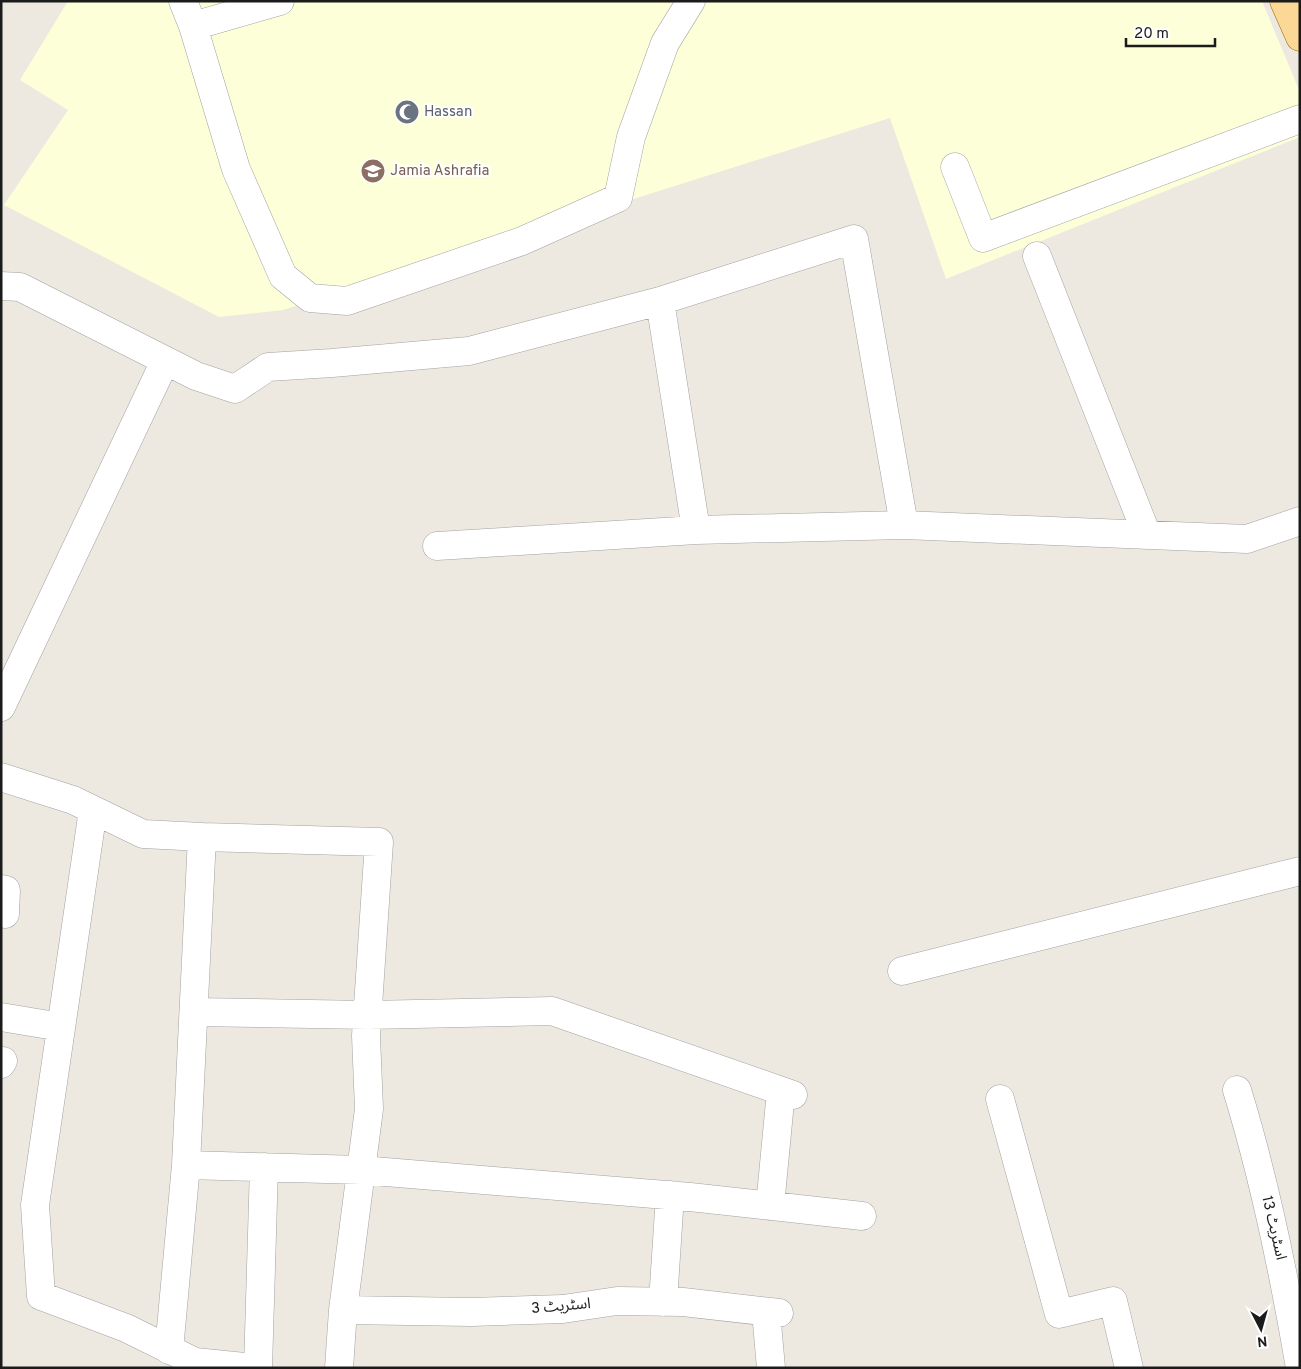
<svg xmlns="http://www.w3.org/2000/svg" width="1301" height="1369" viewBox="0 0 1301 1369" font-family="Overpass,'Noto Sans Arabic',sans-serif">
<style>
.education{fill:#fcffd7}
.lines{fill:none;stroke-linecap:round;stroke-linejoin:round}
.minor-casing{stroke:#a2a2a2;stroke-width:29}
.major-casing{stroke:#916d00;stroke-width:29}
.minor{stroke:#fff;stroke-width:28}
.major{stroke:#fbd896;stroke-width:28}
.labels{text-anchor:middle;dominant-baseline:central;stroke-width:4;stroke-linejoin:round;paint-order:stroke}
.worship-label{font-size:15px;fill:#5b616d;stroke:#fff;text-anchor:start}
.education-label{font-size:15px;fill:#785e54;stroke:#fff;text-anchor:start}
.street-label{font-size:15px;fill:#1b1b1b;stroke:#fff}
</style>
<rect width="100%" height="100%" fill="#ede9e0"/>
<!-- education -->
<path class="education" d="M68,1H1262L1300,92V137L946,279L890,118L283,310L219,317L4,205L68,110L20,80Z"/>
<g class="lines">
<defs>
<path id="minor" d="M183,1L193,26L236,169L283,276L310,298L347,301L522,241L618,198L631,137L665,43L691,1
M193,26L280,1
M955,167L983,238L1300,119
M1037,256L1147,535
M1,286L20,287L196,376L235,389L268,367L332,363L469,351L660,301L854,239L904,525
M660,301L696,530
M437,546L696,530L904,525L1247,539L1300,521
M1,707L165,361
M1,777L73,800L143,834L202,837
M93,810L35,1205L41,1296L126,1328L195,1362L254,1368
M1,889L6,890L5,914
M902,971L1300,871
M194,1012L368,1015L552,1011L793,1095
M1,1017L61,1027
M1,1064L3,1061
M1237,1090C1265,1181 1284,1274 1300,1368
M1000,1099L1059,1314L1113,1301L1129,1368
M186,1165L361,1170L690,1197L862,1216
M770,1206L781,1091
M663,1302L670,1195
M343,1310L471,1312L563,1309L617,1301L683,1302L779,1313
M766,1312L771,1368
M169,1350L186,1165L202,837L379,842L366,1036L369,1109L343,1310L339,1368
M258,1368L264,1167"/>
<path id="major" d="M1284,1L1300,37"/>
</defs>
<!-- minor casing -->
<use href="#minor" class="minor-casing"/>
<!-- major casing -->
<use href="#major" class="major-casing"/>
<!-- minor -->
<use href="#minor" class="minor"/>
<!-- major -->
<use href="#major" class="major"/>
</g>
<!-- icons -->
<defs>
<symbol id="mosque-disc" viewBox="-11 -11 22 22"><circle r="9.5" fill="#6b7280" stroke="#fff"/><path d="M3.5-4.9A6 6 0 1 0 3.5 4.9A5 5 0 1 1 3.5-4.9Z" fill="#fff"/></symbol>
<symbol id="university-disc" viewBox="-11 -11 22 22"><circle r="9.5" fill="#8d6e63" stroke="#fff"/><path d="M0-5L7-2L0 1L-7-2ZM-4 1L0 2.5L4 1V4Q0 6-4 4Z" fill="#fff"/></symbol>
</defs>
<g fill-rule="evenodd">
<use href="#mosque-disc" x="393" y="98" width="28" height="28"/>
<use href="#university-disc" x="359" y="157" width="28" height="28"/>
</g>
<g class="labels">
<!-- worship labels -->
<g class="worship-label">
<text x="424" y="112">Hassan</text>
</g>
<!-- education labels -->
<g class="education-label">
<text x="390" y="171">Jamia Ashrafia</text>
</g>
<!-- street labels -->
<g class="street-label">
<text transform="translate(1273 1228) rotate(77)">اسٹریٹ 13</text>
<text transform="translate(561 1307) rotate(-5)">اسٹریٹ 3</text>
</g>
</g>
<!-- border -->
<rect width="1301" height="1369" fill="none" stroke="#1b1b1b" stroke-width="5"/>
<!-- north arrow -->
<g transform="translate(1261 1329) rotate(174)" stroke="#ffffff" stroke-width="4" paint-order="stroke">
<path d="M0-4L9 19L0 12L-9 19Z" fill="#1b1b1b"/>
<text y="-8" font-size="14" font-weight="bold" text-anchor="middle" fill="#1b1b1b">N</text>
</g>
<!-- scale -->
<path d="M1126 38v8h89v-8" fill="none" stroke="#1b1b1b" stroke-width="2.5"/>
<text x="1134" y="38" font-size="15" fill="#1b1b1b" stroke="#ffffff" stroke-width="4" paint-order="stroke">20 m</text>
</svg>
